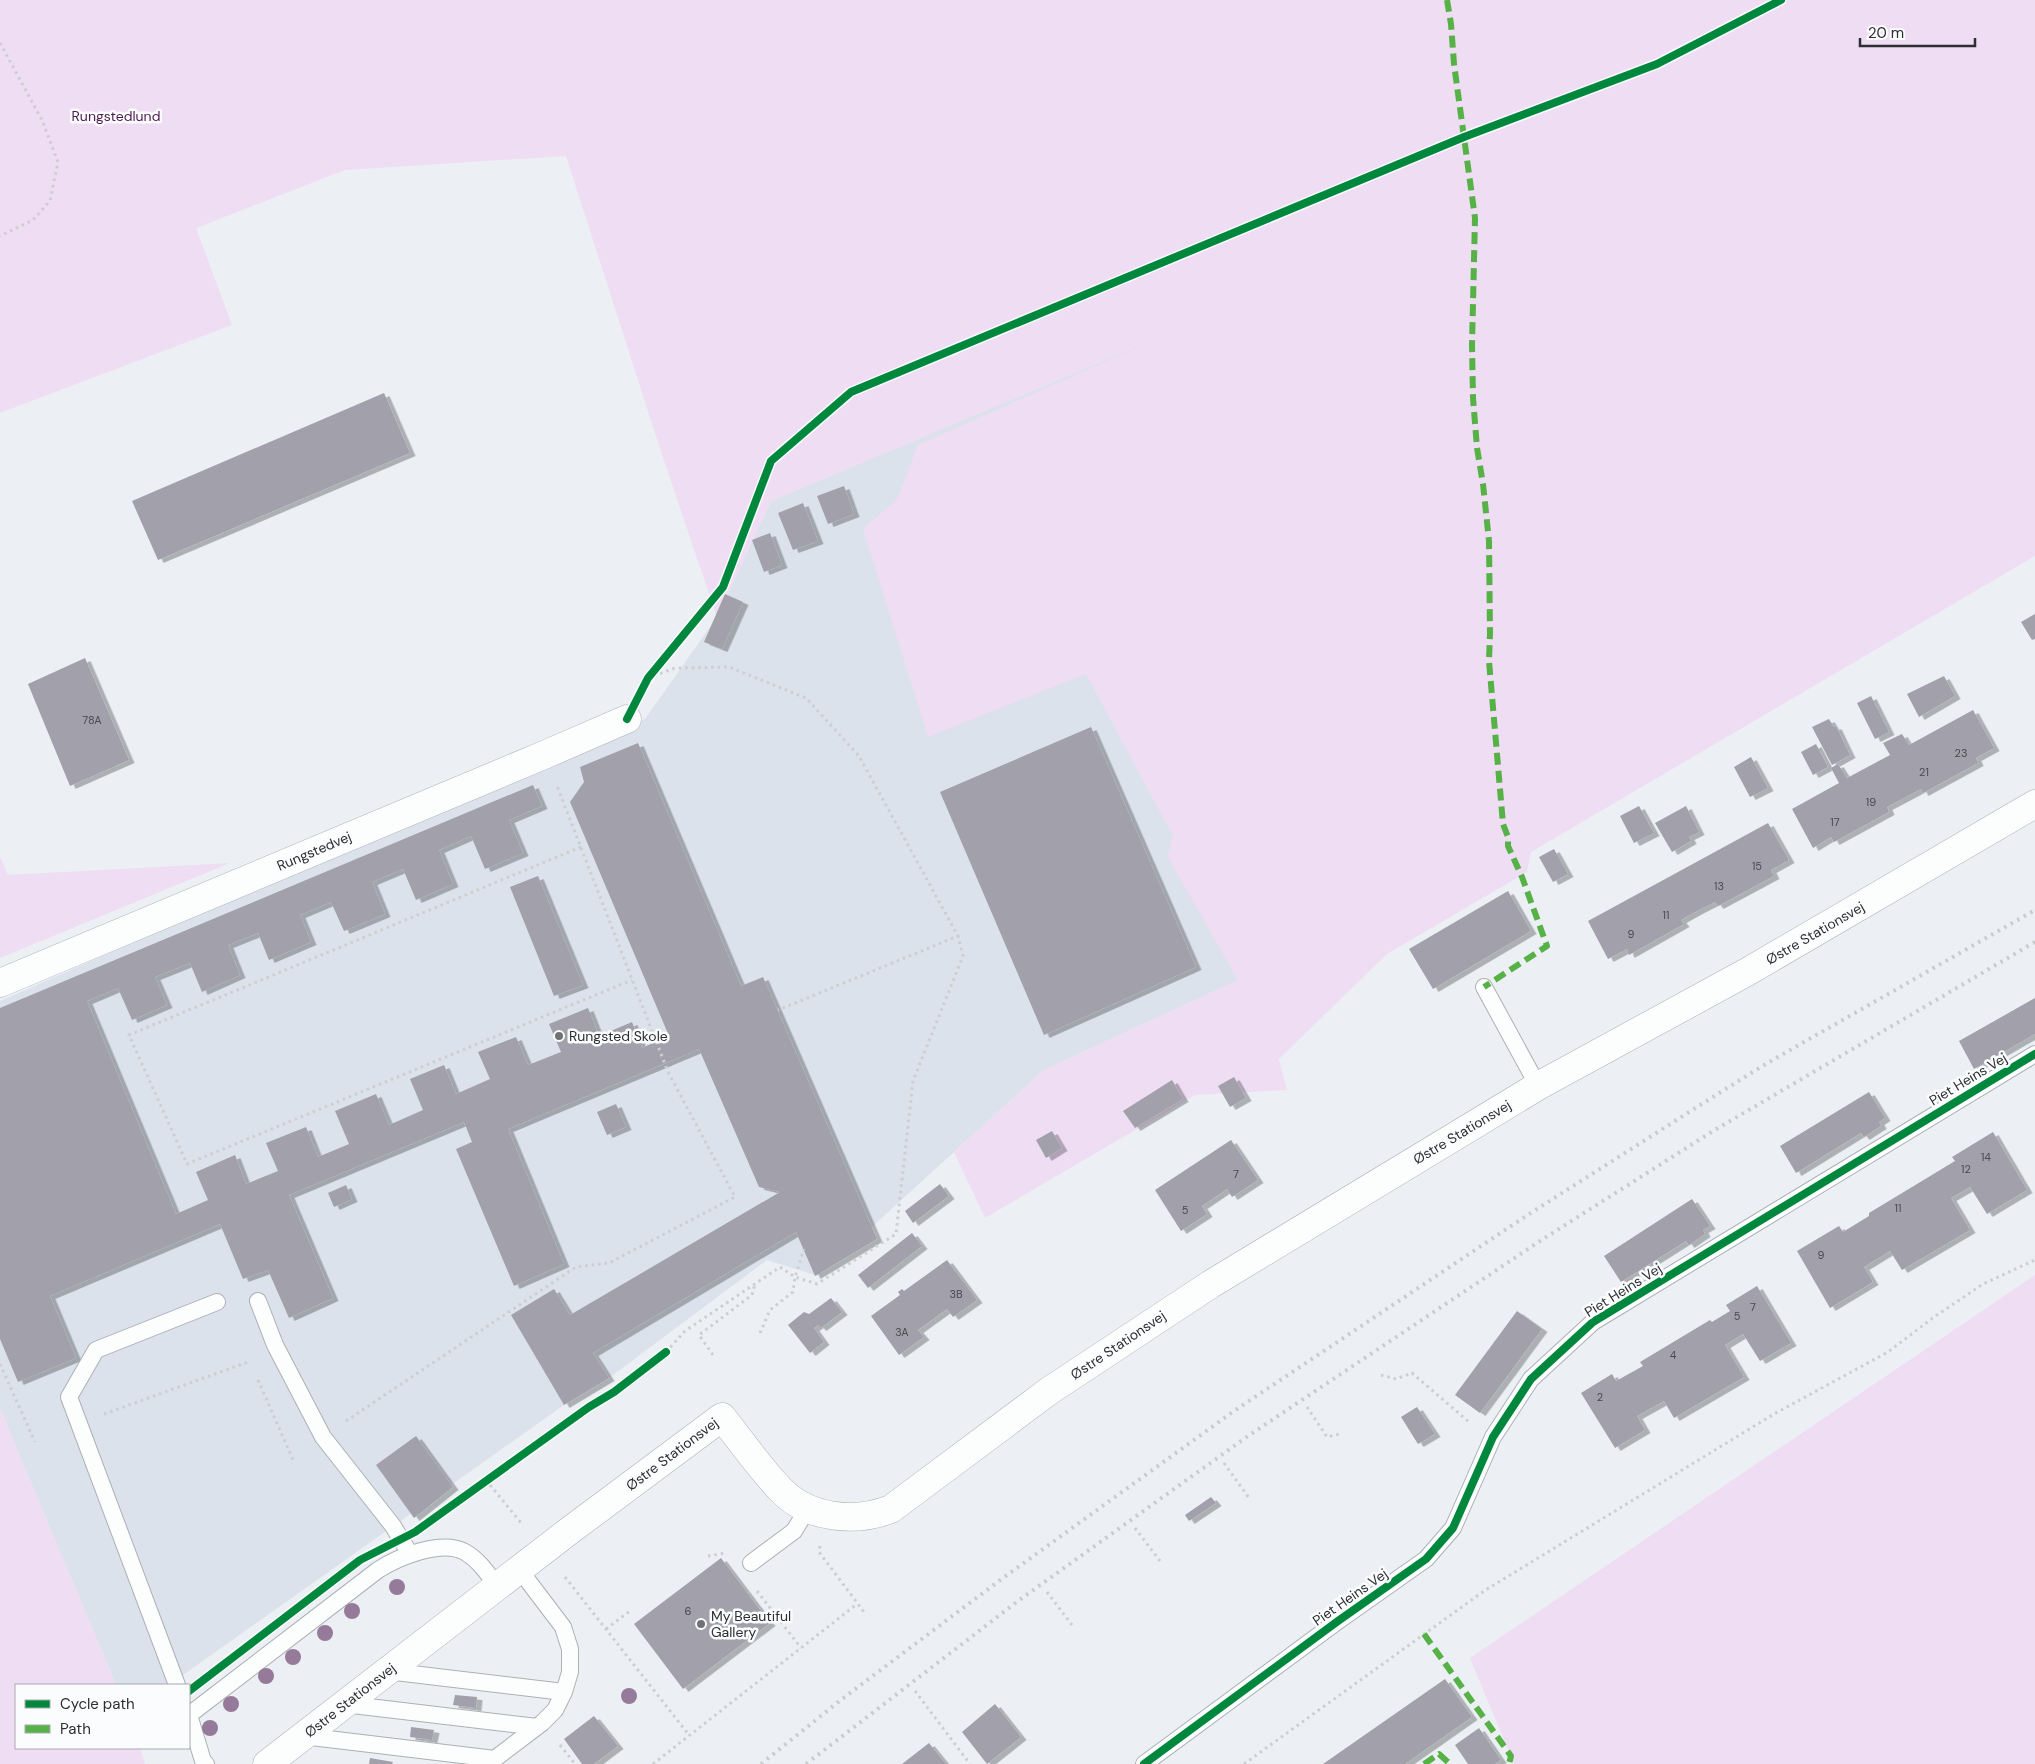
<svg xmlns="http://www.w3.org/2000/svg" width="2035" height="1764" viewBox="0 0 2035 1764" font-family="'DM Sans',sans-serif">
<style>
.built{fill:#dce2ec}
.green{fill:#efddf3}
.building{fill:#a1a0ab;filter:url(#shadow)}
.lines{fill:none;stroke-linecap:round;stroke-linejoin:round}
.lane-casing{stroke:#adb0b3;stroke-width:18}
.street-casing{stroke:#adb0b3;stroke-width:29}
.path{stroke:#cccecf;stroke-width:3;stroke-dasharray:2.5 4;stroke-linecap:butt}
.lane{stroke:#fcfdfd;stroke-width:16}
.street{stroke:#fcfdfd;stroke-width:28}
.rail{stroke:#cacbcd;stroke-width:4;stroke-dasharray:2.5 5;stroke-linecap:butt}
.quiet{stroke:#56b246;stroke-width:6;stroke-dasharray:12 6;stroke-linecap:butt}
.cycleway-casing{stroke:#fbfcfd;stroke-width:11}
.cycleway{stroke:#00873e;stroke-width:8}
.tree{fill:#957a9a}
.poi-dot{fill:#6f7275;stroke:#fbfcfd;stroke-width:2}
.labels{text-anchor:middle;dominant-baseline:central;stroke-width:5;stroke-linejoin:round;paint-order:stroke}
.number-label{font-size:11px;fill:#494a50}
.park-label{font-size:14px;fill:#4d1a50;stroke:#fbfcfd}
.street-label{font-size:14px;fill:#2c2e31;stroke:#fbfcfd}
.poi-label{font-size:14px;fill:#2c2e31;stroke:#fbfcfd;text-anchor:start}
</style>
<defs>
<filter id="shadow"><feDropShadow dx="5.5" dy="3" stdDeviation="0" flood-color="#0004"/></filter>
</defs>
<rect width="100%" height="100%" fill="#ecf0f4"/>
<!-- built -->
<path class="built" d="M1199,320L1444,885L1044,1070L818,1276L767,1260L609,1378L564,1405L169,1685H116L0,1409V1001L645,719L717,617L771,501Z"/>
<!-- green -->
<path class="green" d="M0,0H2035V556L1531,852L1527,872L1387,954L1279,1059L1287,1090L1195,1095L985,1218L954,1152L1044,1070L1238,980L1168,857L1173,836L1086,674L928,737L863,529L897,499L918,445L1161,337L771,501L717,617L662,455L566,156L345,170L196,228L232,325L0,413Z
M0,856L8,875L230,863L0,958Z
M2035,1275V1764H1514L1470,1658Z
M0,1409L116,1685H16V1748H140L145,1764H0Z"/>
<!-- building -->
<path class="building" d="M384,393L410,453L158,560L132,501Z
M844,486L854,514L828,524L817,496Z
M803,503L818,541L793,550L778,513Z
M770,533L782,565L764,572L752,540Z
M725,594L743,602L722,649L704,642Z
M2035,614V639L2032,640L2021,622Z
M85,658L129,760L70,786L28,684Z
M1944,676L1955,696L1919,717L1907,694Z
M1871,696L1889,732L1875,739L1857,703Z
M1973,710L1994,748L1976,758L1978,763L1923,793L1921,789L1887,807L1889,812L1834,842L1831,837L1813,848L1792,809L1839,783L1831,768L1838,764L1847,778L1890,755L1883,743L1902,734L1909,745Z
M1829,719L1834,727L1836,726L1850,755L1832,765L1812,727Z
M1091,727L1196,967L1044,1035L940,792Z
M638,743L741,986L763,977L877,1239L815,1276L796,1232L593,1353L609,1378L564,1405L511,1315L554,1289L570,1315L780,1192L759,1187L699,1049L508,1129L564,1264L514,1286L456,1149L472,1142L464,1122L289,1195L333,1298L289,1318L268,1270L243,1279L220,1224L50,1296L76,1358L18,1382L0,1339V1008L533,785L542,806L509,820L523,853L485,869L471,836L439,850L453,884L416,900L403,869L372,882L385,914L344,931L331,902L300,915L311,942L269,960L258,933L228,945L240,975L202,992L190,963L155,977L167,1005L132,1020L118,988L87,1001L176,1214L208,1200L196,1172L235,1155L246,1184L278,1171L266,1143L306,1127L318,1157L349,1144L335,1111L376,1094L389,1125L423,1110L410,1079L444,1065L456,1094L490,1079L478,1052L516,1037L528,1065L561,1052L549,1024L588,1008L599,1036L632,1022L642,1048L669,1036L570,802L584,782L580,767Z
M1816,744L1828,767L1813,775L1801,752Z
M1751,757L1768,788L1750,797L1734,767Z
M1639,806L1654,833L1634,843L1620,816Z
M1686,806L1699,832L1689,837L1691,841L1672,852L1655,823Z
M1768,823L1789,860L1771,870L1774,876L1718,906L1715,902L1699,910L1681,920L1684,924L1629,955L1627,949L1608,959L1588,921Z
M1554,849L1568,874L1553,882L1539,857Z
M538,876L583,985L554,996L510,887Z
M1508,891L1531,931L1433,989L1409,949Z
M2035,998V1034L1974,1069L1959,1041Z
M1234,1077L1246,1098L1230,1107L1218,1086Z
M1172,1080L1183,1099L1135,1128L1123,1111Z
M1869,1092L1885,1118L1879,1122L1881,1126L1864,1137L1861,1133L1796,1173L1780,1146Z
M616,1104L626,1127L607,1135L597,1112Z
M1052,1131L1062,1148L1046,1158L1036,1140Z
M1993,1132L2027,1190L1987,1214L1970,1187L1951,1198L1970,1230L1902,1270L1890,1251L1864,1267L1873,1282L1830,1308L1797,1251L1839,1226L1843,1232L1869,1216V1213L1955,1161L1952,1157Z
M1231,1140L1258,1180L1232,1197L1227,1189L1202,1206L1207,1214L1181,1231L1155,1190Z
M940,1184L949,1196L913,1223L905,1211Z
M346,1185L352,1199L334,1207L328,1193Z
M1692,1199L1710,1226L1703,1230L1705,1234L1689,1245L1686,1241L1621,1282L1604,1256Z
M912,1233L922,1246L868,1288L858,1275Z
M947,1260L977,1300L953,1317L947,1309L918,1330L924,1337L899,1355L871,1316L900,1295L898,1292L902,1289L904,1291Z
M1757,1286L1791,1343L1760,1361L1743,1334L1725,1345L1744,1377L1674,1418L1664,1401L1637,1416L1645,1430L1615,1448L1581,1393L1612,1374L1616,1381L1643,1366L1640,1362L1710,1320L1712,1322L1730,1311L1726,1305Z
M831,1298L842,1312L821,1328L818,1325L814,1328L824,1342L810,1353L788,1325L804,1312L809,1314Z
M1517,1311L1542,1329L1480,1413L1455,1395Z
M1417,1407L1435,1434L1418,1444L1401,1417Z
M416,1436L453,1487L414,1518L376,1465Z
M1211,1497L1216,1503L1189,1521L1185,1515Z
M721,1558L770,1623L683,1689L634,1624Z
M1445,1679L1472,1717L1405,1764H1323Z
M455,1695L477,1697L476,1708L453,1705Z
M995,1704L1021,1737L987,1764L962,1732Z
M594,1716L618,1746L594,1764H582L564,1739Z
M411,1727L434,1730L432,1740L410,1737Z
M1479,1728L1501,1760L1495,1764H1468L1455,1745Z
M929,1743L946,1764H902Z
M370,1758L393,1762L392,1764H369Z"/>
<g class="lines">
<defs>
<path id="lane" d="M1484,987L1538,1086
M258,1301L275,1345L323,1437L393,1526L410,1554
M751,1563L794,1531L808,1508
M387,1671L564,1692
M177,1685L69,1397L96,1350L217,1302
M344,1704L537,1727
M189,1715L378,1570C398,1557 442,1539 465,1552C479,1560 488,1574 497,1586
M189,1715L203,1761L206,1764
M303,1736L495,1759
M488,1764L542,1723L555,1710L564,1692L570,1672V1649L563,1627L519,1569
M1144,1764L1338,1621L1426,1559L1453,1528L1493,1437L1531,1379L1593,1322L2035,1054"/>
<path id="street" d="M0,983L544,755L627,719
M267,1764L569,1531L722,1417C741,1441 759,1467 780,1489C808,1519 855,1523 891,1509L1049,1391L1211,1284L1538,1086L1747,972L2035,804"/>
</defs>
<!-- lane casing -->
<use href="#lane" class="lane-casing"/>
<!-- street casing -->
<use href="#street" class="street-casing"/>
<!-- path -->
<path class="path" d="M0,43L42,120L58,162L50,201L33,220L0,236
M648,678L675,668L729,667L806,698L859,756L958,936L778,1010
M581,847L129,1035L187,1164L632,980
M760,1333L770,1310L793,1292L795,1277L804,1249
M666,1352L685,1331L780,1267L795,1277L817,1284L896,1234L913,1081L963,956L958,936
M713,1355L699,1335L752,1295L755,1284
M0,1364L35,1442
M1381,1375L1396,1379L1412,1373L1469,1422
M258,1380L294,1462
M1307,1407L1327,1437L1340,1434
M104,1414L251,1361
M346,1421L576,1267L609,1263L735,1197L668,1072L557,786
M1224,1463L1249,1498
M486,1480L522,1524
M1135,1528L1160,1561
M820,1546L819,1552L864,1612
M708,1556L725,1553
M565,1577L689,1735
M757,1591L801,1648
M1047,1592L1072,1625
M606,1629L630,1611
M915,1691L970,1764
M560,1745L575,1764
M653,1764L857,1604
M1244,1764L1484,1591L1774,1414L1888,1352L1934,1317L1983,1284L2035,1260"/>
<!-- lane -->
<use href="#lane" class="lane"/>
<!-- street -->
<use href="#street" class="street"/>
<!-- rail -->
<path class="rail" d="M761,1764L842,1699L1003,1578L1234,1411L1526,1216L1697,1107L1764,1065L2035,910
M806,1764L1018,1601L1248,1436L1540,1241L1713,1131L2035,942"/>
<!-- quiet -->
<path class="quiet" d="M1447,0L1451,24L1454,64L1475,218L1472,345L1473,398L1477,448L1483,484L1489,541L1490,633L1489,661L1503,824L1508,837V846L1522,877L1547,946L1484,987
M1424,1634L1511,1756L1509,1764
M1424,1764L1439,1754L1450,1764"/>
<defs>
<path id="cycleway" d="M627,719L648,678L723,587L771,461L851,392L1464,137L1657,64L1781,0
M189,1691L360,1560L415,1532L589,1407L614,1392L666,1352
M1144,1764L1338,1621L1426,1559L1453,1528L1493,1437L1531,1379L1593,1322L2035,1054"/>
</defs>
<!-- cycleway casing -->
<use href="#cycleway" class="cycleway-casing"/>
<!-- cycleway -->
<use href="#cycleway" class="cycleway"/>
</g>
<!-- trees -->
<g class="tree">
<circle cx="397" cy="1587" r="8"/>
<circle cx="352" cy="1611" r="8"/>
<circle cx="325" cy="1633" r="8"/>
<circle cx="293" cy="1657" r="8"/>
<circle cx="266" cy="1676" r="8"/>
<circle cx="629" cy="1696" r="8"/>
<circle cx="231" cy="1704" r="8"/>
<circle cx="210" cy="1728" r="8"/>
</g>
<!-- markers -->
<g class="poi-dot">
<circle cx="559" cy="1036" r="5"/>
<circle cx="701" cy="1624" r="5"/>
</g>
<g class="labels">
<!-- number labels -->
<g class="number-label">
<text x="92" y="720">78A</text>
<text x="1961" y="753">23</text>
<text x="1924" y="772">21</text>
<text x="1871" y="802">19</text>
<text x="1835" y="822">17</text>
<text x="1757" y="866">15</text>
<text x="1719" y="886">13</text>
<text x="1666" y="915">11</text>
<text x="1631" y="934">9</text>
<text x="1986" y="1157">14</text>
<text x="1966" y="1169">12</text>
<text x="1236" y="1174">7</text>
<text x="1898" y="1208">11</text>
<text x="1185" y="1210">5</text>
<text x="1821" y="1255">9</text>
<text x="956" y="1294">3B</text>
<text x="1753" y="1307">7</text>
<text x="1737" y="1316">5</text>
<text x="902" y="1332">3A</text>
<text x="1673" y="1355">4</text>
<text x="1600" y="1397">2</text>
<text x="688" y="1611">6</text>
</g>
<!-- park labels -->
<g class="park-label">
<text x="116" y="116">Rungstedlund</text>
</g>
<!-- street labels -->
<g class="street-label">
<text transform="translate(314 851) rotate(-23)">Rungstedvej</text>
<text transform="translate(1815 933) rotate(-30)">Østre Stationsvej</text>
<text transform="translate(1968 1079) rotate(-31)">Piet Heins Vej</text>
<text transform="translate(1462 1132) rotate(-31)">Østre Stationsvej</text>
<text transform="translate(1623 1290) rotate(-32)">Piet Heins Vej</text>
<text transform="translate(1118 1345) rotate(-34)">Østre Stationsvej</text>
<text transform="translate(672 1454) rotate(-37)">Østre Stationsvej</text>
<text transform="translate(1350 1597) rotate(-35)">Piet Heins Vej</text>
<text transform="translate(350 1700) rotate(-38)">Østre Stationsvej</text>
</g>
<!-- poi labels -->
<g class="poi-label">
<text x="569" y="1036">Rungsted Skole</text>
<text x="711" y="1616">My Beautiful<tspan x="711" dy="16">Gallery</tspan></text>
</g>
</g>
<!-- legend -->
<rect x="15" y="1684" width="175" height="65" fill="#fbfcfd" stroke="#a8aaab"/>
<rect x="25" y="1700" width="25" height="8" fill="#00873e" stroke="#a8aaab"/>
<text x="60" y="1709" font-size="15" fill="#2c2e31">Cycle path</text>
<rect x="25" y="1725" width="25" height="8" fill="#56b246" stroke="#a8aaab"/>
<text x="60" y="1734" font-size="15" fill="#2c2e31">Path</text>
<!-- scale -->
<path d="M1860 38v8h115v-8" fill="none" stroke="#2c2e31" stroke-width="2.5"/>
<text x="1868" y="38" font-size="15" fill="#2c2e31" stroke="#fbfcfd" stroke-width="4" paint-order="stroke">20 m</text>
</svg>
